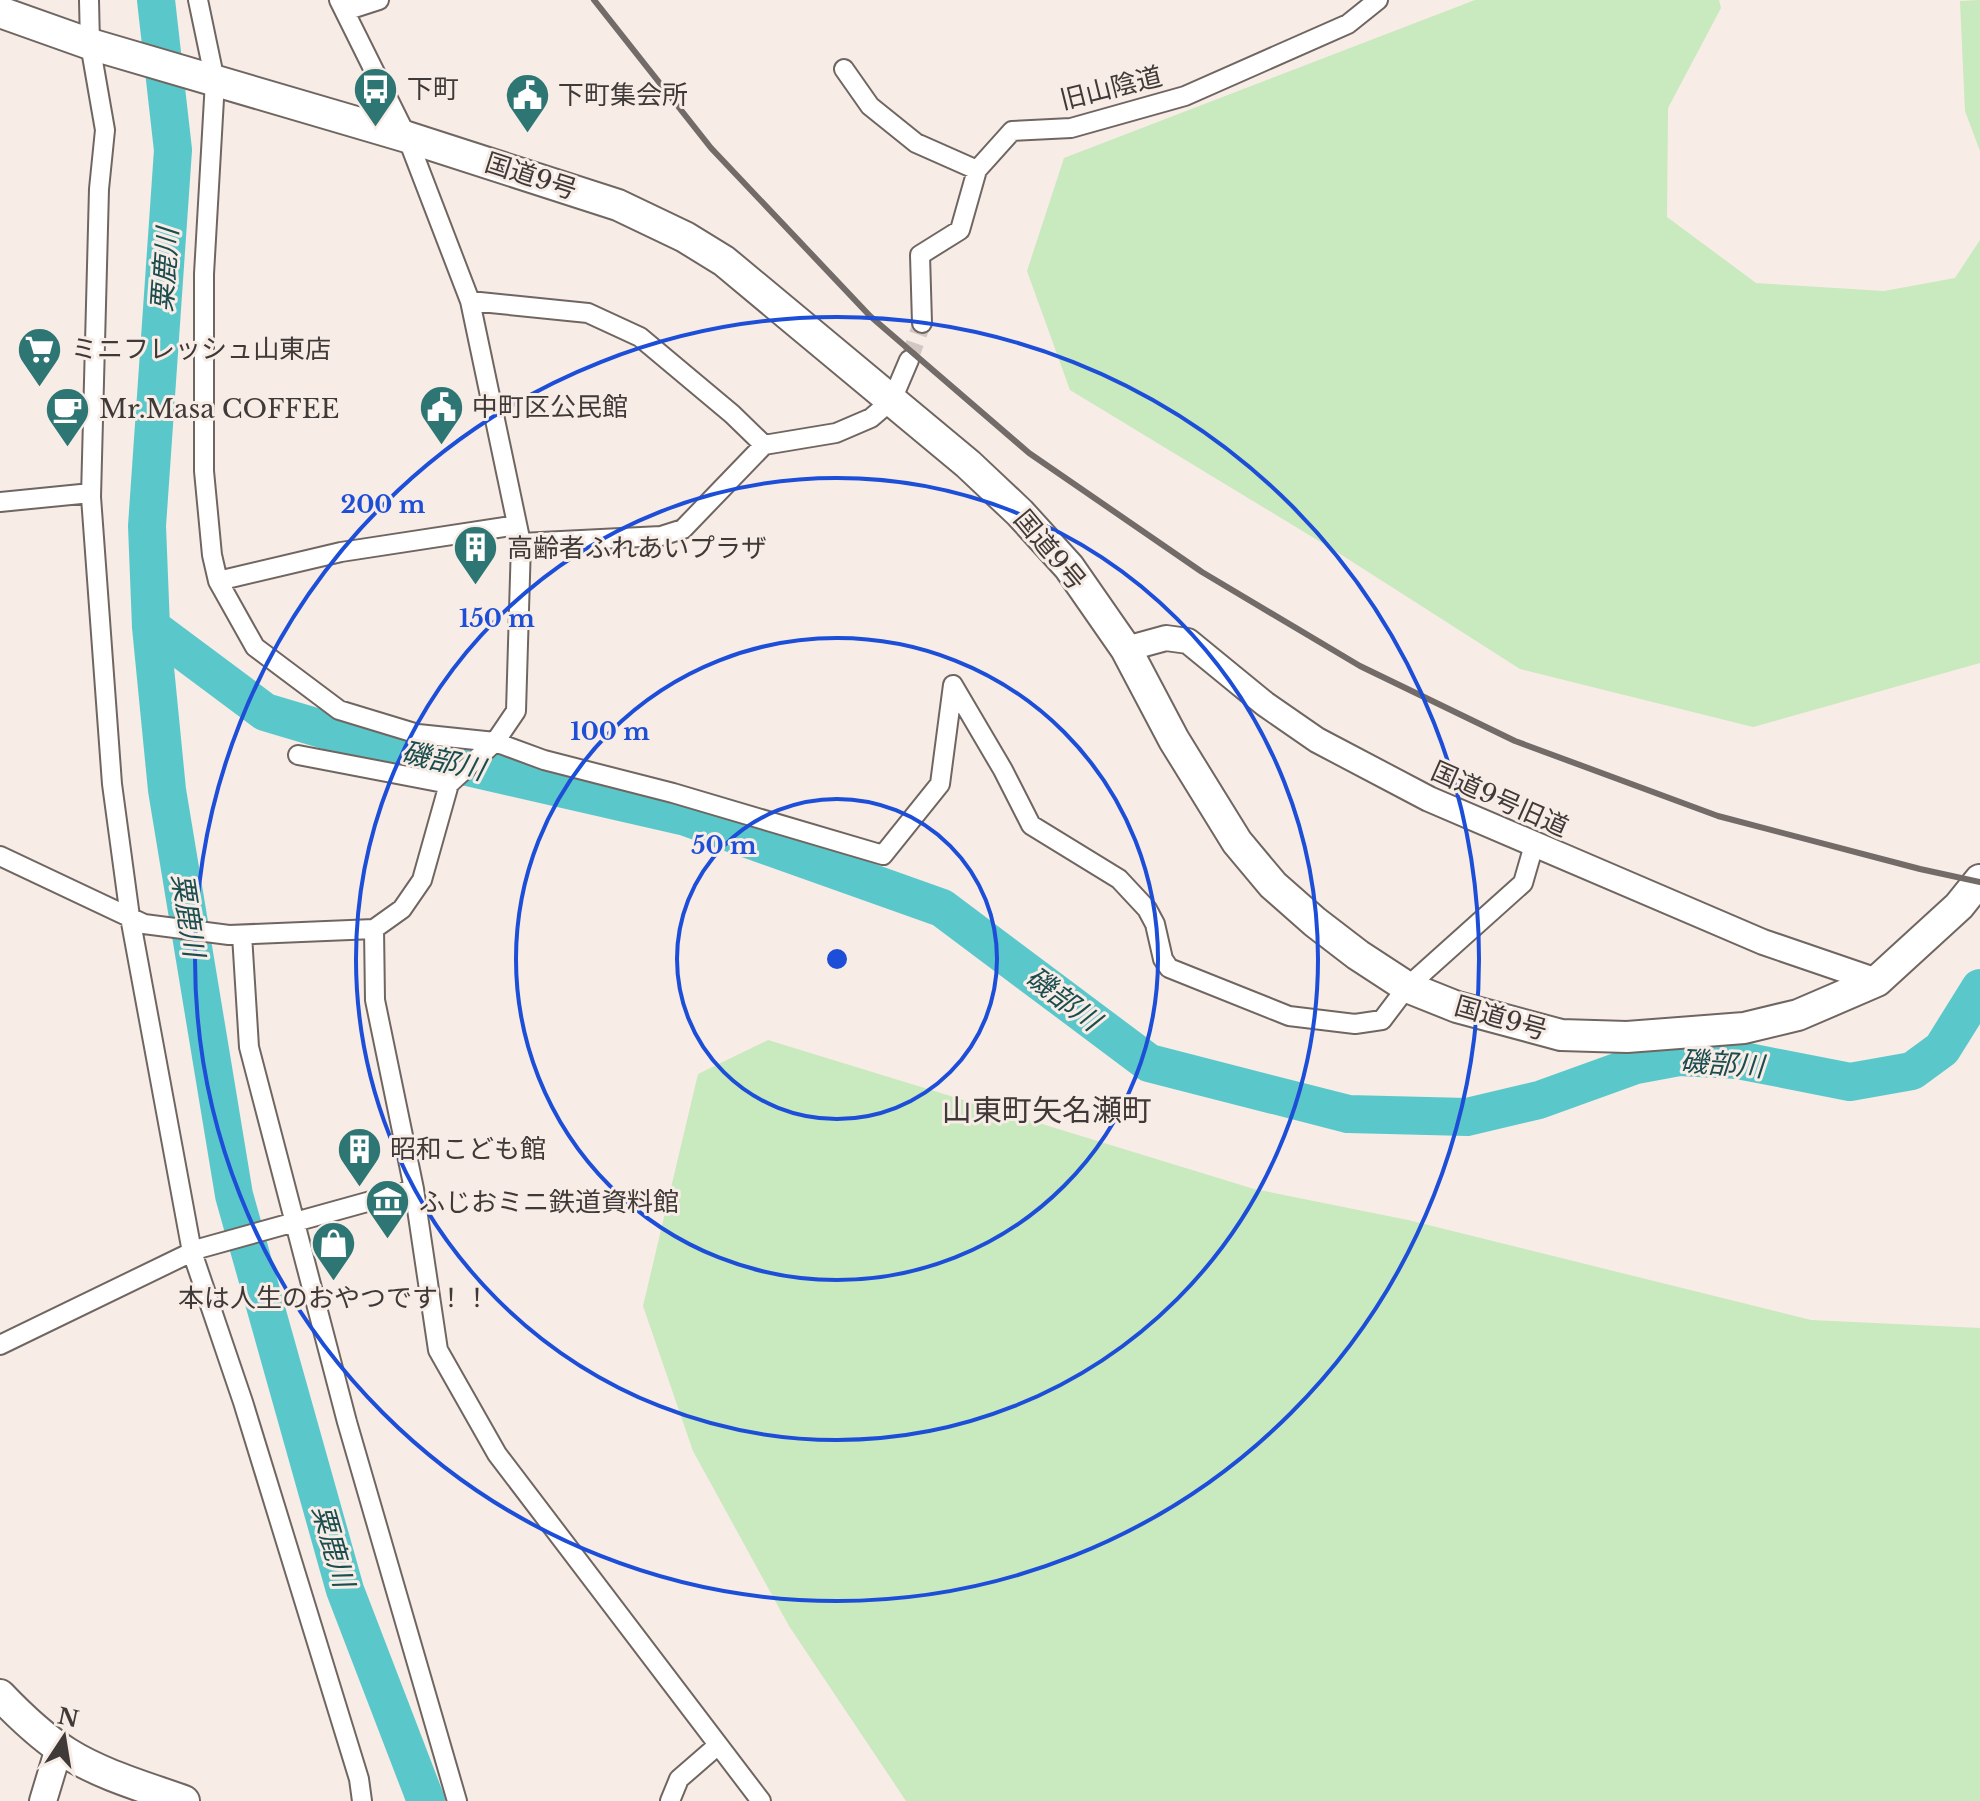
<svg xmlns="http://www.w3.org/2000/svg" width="1980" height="1801" viewBox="0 0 1980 1801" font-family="'Libre Baskerville','Noto Sans JP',serif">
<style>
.green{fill:#c9e9be}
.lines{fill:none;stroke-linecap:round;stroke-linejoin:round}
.river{stroke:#5ac8cb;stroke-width:38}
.minor-tunnel{stroke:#d2c8c3;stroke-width:18;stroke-dasharray:18 9;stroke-linecap:butt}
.minor-casing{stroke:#706661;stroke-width:22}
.tertiary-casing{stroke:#706661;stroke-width:28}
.secondary-casing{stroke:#706661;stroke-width:30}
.trunk-casing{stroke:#706661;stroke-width:34}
.minor{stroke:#fff;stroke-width:18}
.tertiary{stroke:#fff;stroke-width:24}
.secondary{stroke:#fff;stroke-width:26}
.trunk{stroke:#fff;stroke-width:30}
.rail{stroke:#726b68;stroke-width:6}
.ring{fill:none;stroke:#1d4ed8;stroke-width:4}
.labels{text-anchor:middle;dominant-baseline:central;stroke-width:6;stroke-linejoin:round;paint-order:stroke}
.street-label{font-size:26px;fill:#3f3a38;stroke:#f7ece6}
.poi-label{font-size:26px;fill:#3f3a38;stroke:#f7ece6;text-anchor:start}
.water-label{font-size:28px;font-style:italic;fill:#1b4d4e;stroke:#f7ece6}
.quarter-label{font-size:30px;fill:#3f3a38;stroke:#f7ece6}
.centre{fill:#1d4ed8;stroke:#f7ece6;stroke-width:4}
.ring-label{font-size:24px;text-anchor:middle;font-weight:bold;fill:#1d4ed8;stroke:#f7ece6;stroke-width:6;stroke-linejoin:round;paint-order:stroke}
</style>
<rect width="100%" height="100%" fill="#f7ece6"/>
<!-- green -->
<path class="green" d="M1475,0H1719L1721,8L1668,108L1667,217L1756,283L1884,291L1955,278L1980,240V663L1753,727L1520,669L1337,552L1070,390L1027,271L1064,158Z
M1980,0V151L1965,111L1960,1Z
M768,1040L1254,1189L1408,1220L1811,1320L1980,1328V1801H906L789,1626L693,1451L643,1306L698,1074Z"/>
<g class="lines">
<!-- river -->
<path class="river" d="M156,0L173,150L147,526L151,627L167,790L234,1195L345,1590L426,1801
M151,627L265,712L389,749L686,817L942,908L1149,1063L1348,1114L1467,1117L1539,1100L1636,1065L1679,1057L1738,1060L1850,1082L1912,1071L1942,1049L1980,988"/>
<!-- minor-tunnel -->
<path class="minor-tunnel" d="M909,360L922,323"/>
<defs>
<path id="minor" d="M89,0L90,44L105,130L99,189L91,497L112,784L130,917L192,1252L243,1402L359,1779L362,1801
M198,0L215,81L204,274V471L212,555L218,581L255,647L339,710L418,734L495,742L544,760L673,793L883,855L940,784L953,685L1003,770L1031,825L1119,879L1147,909L1155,924L1163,959L1169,968L1289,1016L1355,1024L1382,1020L1407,987L1523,883L1534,845
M345,11L379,0
M844,69L870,106L916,143L977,170
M470,301L588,313L640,337L732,414L764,445
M922,323L920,255L960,230L977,170L1012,131L1071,128L1185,96L1348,24L1378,0
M0,502L91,493
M521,543L661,536L683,529L764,445L836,433L871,418L892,400L909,360
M218,581L341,552L517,525
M298,755L449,784
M0,856L144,924L229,935L374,929L402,909L422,880L449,784L495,742L516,711L521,543L470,301L407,137L339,0
M374,929L375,1000L414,1189L438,1350L497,1454L761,1801
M242,935L249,1047L347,1422L457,1801
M0,1345L198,1249L414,1189
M670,1801L679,1779L717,1746"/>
<path id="tertiary" d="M1126,649L1166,638L1188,641L1265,704L1317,740L1429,799L1763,942L1877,981"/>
<path id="secondary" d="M43,1801L59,1748"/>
<path id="trunk" d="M0,12L90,44L407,137L618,205L685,237L724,261L968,464L1020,513L1069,567L1126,649L1174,740L1237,842L1273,885L1315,922L1358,955L1407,987L1457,1007L1561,1035L1627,1037L1744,1028L1798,1015L1877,981L1959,906L1980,880
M0,1695C21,1717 42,1737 67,1753C102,1775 145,1787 184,1801"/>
</defs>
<!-- minor casing -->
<use href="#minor" class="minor-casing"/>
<!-- tertiary casing -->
<use href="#tertiary" class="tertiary-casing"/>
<!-- secondary casing -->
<use href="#secondary" class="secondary-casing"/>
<!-- trunk casing -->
<use href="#trunk" class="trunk-casing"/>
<!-- minor -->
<use href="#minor" class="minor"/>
<!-- tertiary -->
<use href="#tertiary" class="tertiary"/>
<!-- secondary -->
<use href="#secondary" class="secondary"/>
<!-- trunk -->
<use href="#trunk" class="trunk"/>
<!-- rail -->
<path class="rail" d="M594,0L711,148L870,316L1029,453L1202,572L1360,666L1515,741L1718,816L1920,869L1980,882"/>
</g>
<!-- distance rings -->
<g class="ring">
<circle cx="837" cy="959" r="160"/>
<circle cx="837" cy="959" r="321"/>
<circle cx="837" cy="959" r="481"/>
<circle cx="837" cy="959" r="642"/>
</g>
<!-- icons -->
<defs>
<symbol id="bus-pin" viewBox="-11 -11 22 30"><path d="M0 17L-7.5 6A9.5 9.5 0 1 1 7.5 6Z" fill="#2d7673" stroke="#f7ece6"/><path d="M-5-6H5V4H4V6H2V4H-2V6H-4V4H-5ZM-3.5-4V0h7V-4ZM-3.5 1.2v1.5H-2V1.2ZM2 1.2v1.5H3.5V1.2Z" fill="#fff"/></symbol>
<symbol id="civic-pin" viewBox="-11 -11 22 30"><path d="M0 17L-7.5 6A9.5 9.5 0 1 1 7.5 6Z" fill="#2d7673" stroke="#f7ece6"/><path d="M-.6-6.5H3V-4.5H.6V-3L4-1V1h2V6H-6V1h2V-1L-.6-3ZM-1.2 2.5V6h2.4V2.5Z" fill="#fff"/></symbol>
<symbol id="supermarket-pin" viewBox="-11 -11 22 30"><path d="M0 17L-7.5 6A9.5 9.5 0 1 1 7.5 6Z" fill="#2d7673" stroke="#f7ece6"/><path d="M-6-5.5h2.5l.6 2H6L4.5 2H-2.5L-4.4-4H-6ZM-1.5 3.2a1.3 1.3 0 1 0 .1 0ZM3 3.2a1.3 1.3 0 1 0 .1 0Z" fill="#fff"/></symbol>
<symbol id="cafe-pin" viewBox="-11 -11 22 30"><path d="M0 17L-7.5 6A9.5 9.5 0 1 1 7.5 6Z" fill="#2d7673" stroke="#f7ece6"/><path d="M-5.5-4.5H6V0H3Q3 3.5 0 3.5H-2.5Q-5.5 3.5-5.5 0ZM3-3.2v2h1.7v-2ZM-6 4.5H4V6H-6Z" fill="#fff"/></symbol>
<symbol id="building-pin" viewBox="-11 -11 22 30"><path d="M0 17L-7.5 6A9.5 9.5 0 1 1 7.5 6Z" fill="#2d7673" stroke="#f7ece6"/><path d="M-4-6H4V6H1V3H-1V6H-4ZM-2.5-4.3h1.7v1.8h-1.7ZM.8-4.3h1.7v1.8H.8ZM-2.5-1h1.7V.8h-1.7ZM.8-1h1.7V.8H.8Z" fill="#fff"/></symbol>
<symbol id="museum-pin" viewBox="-11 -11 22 30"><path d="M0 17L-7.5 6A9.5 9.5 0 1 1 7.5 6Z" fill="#2d7673" stroke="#f7ece6"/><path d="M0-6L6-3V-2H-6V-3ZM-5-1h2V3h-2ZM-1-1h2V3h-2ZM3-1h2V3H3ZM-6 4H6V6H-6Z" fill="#fff"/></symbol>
<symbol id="shop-pin" viewBox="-11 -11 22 30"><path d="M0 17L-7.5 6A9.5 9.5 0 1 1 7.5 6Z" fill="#2d7673" stroke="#f7ece6"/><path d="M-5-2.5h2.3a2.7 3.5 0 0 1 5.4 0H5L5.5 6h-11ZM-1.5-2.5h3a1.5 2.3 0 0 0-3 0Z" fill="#fff"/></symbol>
</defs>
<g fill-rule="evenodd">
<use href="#bus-pin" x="350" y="64" width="51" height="69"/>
<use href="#civic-pin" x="502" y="70" width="51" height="69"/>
<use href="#supermarket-pin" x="14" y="324" width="51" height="69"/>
<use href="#civic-pin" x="416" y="382" width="51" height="69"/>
<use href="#cafe-pin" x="42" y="384" width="51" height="69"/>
<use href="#building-pin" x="450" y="522" width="51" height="69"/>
<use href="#building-pin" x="334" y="1124" width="51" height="69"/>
<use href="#museum-pin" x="362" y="1176" width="51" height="69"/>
<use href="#shop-pin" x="308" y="1218" width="51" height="69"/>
</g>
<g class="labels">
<!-- street labels -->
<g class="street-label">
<text transform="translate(1111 88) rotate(-14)">旧山陰道</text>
<text transform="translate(531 176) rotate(18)">国道9号</text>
<text transform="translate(1050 550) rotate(50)">国道9号</text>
<text transform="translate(1500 799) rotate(24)">国道9号旧道</text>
<text transform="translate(1501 1018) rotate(16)">国道9号</text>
</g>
<!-- poi labels -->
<g class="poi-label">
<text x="407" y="89">下町</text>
<text x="558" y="95">下町集会所</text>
<text x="71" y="349">ミニフレッシュ山東店</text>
<text x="472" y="407">中町区公民館</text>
<text x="99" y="409">Mr.Masa COFFEE</text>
<text x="507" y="548">高齢者ふれあいプラザ</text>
<text x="390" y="1149">昭和こども館</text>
<text x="419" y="1202">ふじおミニ鉄道資料館</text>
<text x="334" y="1298" text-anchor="middle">本は人生のおやつです！！</text>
</g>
<!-- water labels -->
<g class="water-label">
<text transform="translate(165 270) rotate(-86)">粟鹿川</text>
<text transform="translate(443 761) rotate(13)">磯部川</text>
<text transform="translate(188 915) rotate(81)">粟鹿川</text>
<text transform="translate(1063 999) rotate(37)">磯部川</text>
<text transform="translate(1722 1064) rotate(4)">磯部川</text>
<text transform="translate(333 1546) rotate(74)">粟鹿川</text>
</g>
<!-- quarter labels -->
<g class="quarter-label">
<text x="1047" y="1110">山東町矢名瀬町</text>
</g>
</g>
<circle cx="837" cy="959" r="12" class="centre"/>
<g class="ring-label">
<text x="383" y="513">200 m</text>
<text x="497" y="627">150 m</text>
<text x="610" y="740">100 m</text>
<text x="724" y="854">50 m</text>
</g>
<!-- north arrow -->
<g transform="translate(64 1737) rotate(12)" stroke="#f7ece6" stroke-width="6" paint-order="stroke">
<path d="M0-6L14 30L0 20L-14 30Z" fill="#3f3a38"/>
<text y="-12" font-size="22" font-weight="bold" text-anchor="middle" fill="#3f3a38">N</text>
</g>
</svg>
